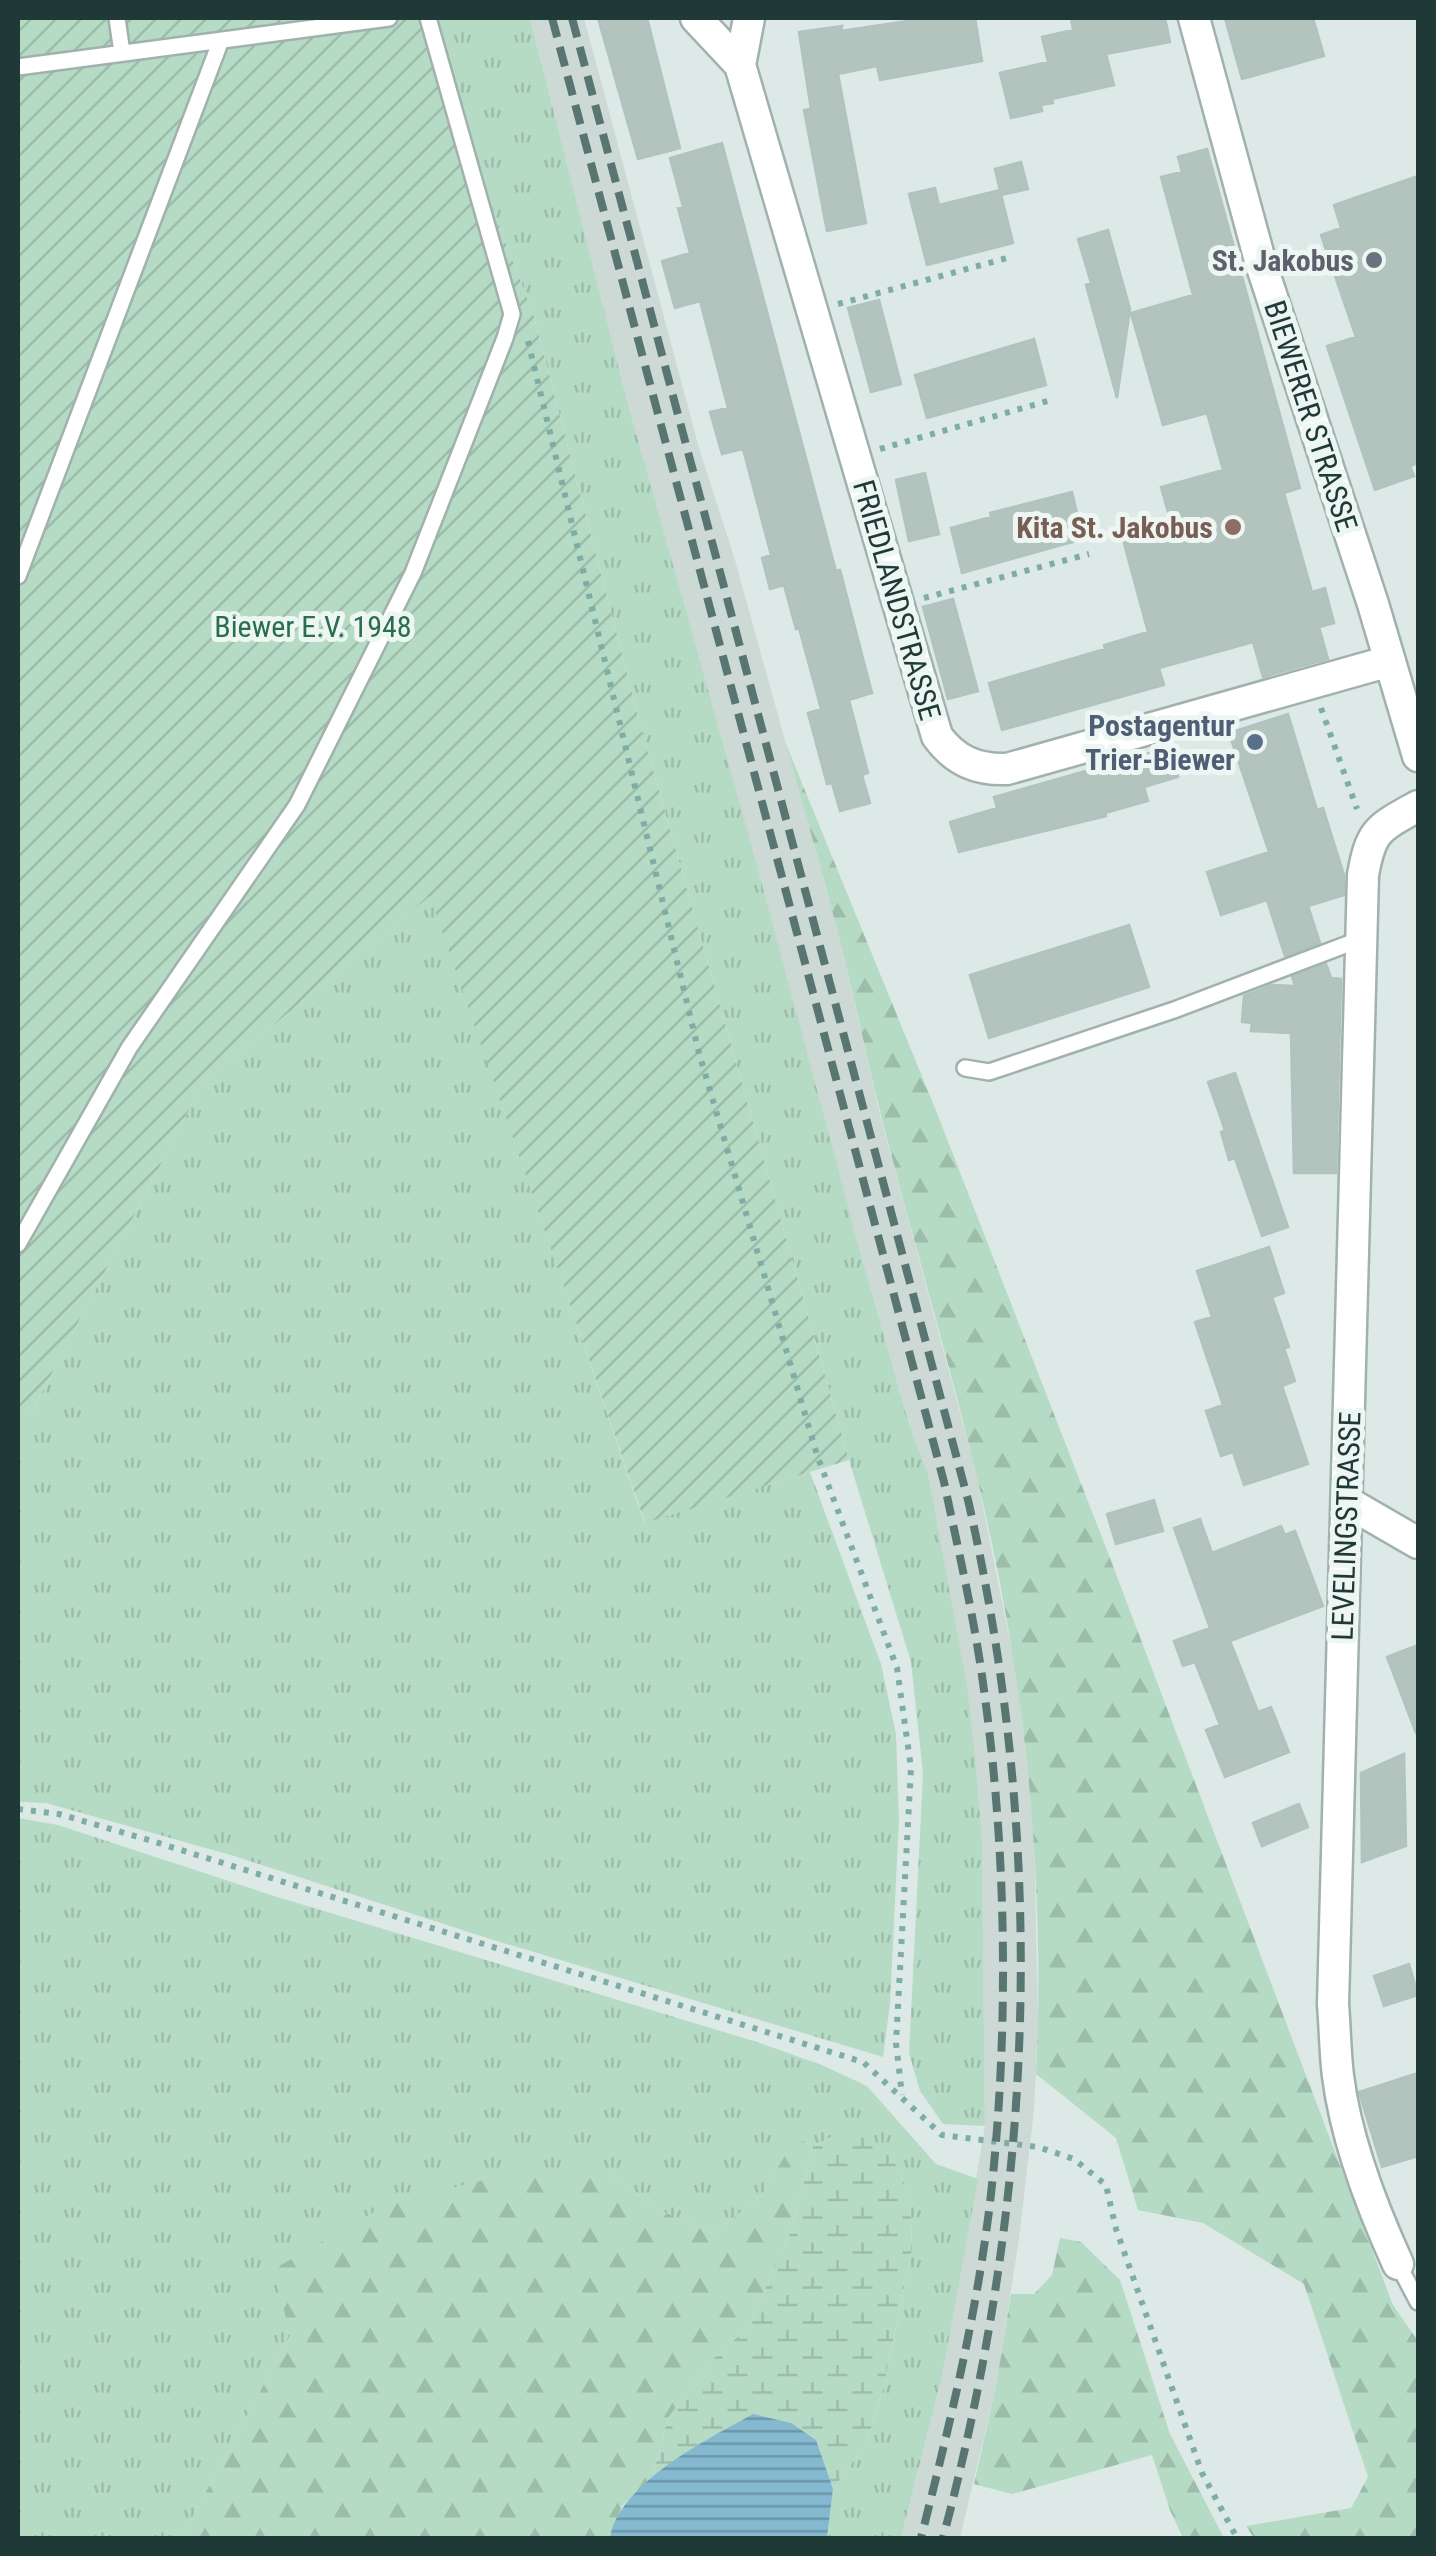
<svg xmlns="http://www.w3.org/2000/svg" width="1436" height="2556" viewBox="0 0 1436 2556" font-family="'Roboto Condensed',sans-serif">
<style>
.built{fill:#ccd9d5}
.grass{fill:url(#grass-tufts)}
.forest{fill:url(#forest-firs)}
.wetland{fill:url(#wetland-marsh)}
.garden{fill:url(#garden-furrows)}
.water{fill:url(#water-rules)}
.building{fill:#b3c4bf;stroke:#b0c3be;stroke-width:2.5}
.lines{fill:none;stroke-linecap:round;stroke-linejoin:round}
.lane-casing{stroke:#a0b1ae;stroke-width:20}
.street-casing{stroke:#a0b1ae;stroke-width:35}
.path{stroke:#7eada6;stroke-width:6;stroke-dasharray:5 8;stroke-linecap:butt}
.lane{stroke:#fff;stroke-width:15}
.street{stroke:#fff;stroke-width:30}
.rail{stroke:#597572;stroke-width:8;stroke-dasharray:20 10;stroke-linecap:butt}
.worship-dot{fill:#6b7280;stroke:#eef6f3;stroke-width:4}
.education-dot{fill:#8d6e63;stroke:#eef6f3;stroke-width:4}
.service-dot{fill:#5c6f8a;stroke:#eef6f3;stroke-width:4}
.labels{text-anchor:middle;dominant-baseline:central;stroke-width:10;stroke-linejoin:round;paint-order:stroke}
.worship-label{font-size:30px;font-weight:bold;fill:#5b616d;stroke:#eef6f3;text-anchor:end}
.street-label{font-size:30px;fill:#1f3936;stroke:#eef6f3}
.education-label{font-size:30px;font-weight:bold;fill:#785e54;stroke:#eef6f3;text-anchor:end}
.park-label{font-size:30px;fill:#296f4f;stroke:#eef6f3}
.service-label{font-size:30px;font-weight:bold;fill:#4e5e75;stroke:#eef6f3;text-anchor:end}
</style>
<defs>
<pattern id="grass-tufts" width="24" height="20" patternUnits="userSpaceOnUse" patternTransform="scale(2.5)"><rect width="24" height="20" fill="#b6dbc5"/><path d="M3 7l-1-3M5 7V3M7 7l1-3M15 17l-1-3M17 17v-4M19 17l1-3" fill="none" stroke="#9cbdaa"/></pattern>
<pattern id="forest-firs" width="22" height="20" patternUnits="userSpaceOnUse" patternTransform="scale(2.5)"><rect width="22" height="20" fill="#b6dbc5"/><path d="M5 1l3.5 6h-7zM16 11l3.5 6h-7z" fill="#9cbdaa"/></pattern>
<pattern id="wetland-marsh" width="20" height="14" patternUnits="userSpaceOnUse" patternTransform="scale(2.5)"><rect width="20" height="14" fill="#b6dbc5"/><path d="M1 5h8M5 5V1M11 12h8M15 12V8" fill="none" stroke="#9cbdaa"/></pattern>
<pattern id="garden-furrows" width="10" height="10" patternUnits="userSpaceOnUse" patternTransform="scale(2.5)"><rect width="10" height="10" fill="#b6dbc5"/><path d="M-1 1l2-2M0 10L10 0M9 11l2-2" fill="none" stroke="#9cbdaa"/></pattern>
<pattern id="water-rules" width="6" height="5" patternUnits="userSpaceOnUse" patternTransform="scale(2.5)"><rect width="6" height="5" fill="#84b9d0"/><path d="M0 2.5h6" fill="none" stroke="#6b97aa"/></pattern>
</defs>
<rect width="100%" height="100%" fill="#dde9e6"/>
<!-- built -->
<path class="built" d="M530,18H584L699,448L735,560L839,935L880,1115L976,1472L1016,1671L1034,1827L1038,2025L1034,2110L1019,2239L996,2386L960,2538H901L942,2376L985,2126L982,1841L976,1764L928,1474L908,1421L857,1240L628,404Z"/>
<!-- grass -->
<path class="grass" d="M438,18H530L628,404L756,862L857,1240L908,1421L928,1474L967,1686L976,1764L982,1841L985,2126L943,2124L920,2091L909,2053L923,1774L911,1662L849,1460L642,731L533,313L487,195Z
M431,895L644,1522L810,1472L881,1664L896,1734L899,1820L890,2004L883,2057L487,1938L234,1856L46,1803L18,1802V1415H30L203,1083Z
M18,1818L58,1825L271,1895L757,2042L822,2065L867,2086L936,2164L978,2179L942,2376L901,2538H827L833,2489L867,2442L883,2389L912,2250L910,2196L894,2161L833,2136L813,2146L795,2139L762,2195L713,2234L655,2208L606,2171L291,2334L181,2538H18Z"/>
<!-- forest -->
<path class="forest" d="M786,744L937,1113L1110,1558L1393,2305L1418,2341V2538H1254L1246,2526L1351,2508L1368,2477L1304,2284L1203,2223L1138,2210L1116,2138L1036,2074C1044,1908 1031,1742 999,1578C971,1435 928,1295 891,1154C871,1081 857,1007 838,933C822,870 803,807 786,744Z
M795,2138L813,2146L791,2231L748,2328L713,2359L668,2418L652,2478L622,2506L610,2538H181L291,2334L272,2270L390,2203L505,2175L606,2171L655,2208L713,2234L762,2195Z
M1060,2238L1081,2242L1120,2280L1170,2434L1224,2538H1183L1170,2510L1152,2455L1012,2494L974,2484L996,2386L1011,2294H1034L1052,2275Z"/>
<!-- wetland -->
<path class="wetland" d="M866,2134L894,2161L910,2196L912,2250L883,2389L867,2442L833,2489L815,2440H706L652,2478L668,2418L713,2359L748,2328L791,2231L813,2146L833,2136Z"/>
<!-- garden -->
<path class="garden" d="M18,18H438L487,195L533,313L642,731L849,1460L645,1523L430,896L203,1083L30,1415H18Z"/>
<!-- water -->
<path class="water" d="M753,2414L791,2423L816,2440L833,2489L827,2538H610C619,2483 708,2439 753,2414Z"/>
<!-- building -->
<path class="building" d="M598,18H647L680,148L638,159Z
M928,18H975L982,61L880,80L877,66L838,74L866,223L827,231L804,110L811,109L799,32L842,26L841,31Z
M1071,18H1165L1170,42L1106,54L1114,85L1052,99L1053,103L1041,105L1042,111L1011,118L1000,73L1048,62L1042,37L1073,30Z
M1225,18H1313L1324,56L1242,79Z
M722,143L836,571L840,570L872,693L849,700L868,773L862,775L870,803L840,811L832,783L827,784L808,713L821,709L799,628L796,629L784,585L770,589L762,558L771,555L743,449L722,454L710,412L728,408L700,301L675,308L662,261L690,253L678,208L683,207L670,158Z
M1207,149L1300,488L1284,493L1312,592L1325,588L1334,623L1319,627L1328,659L1263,677L1253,642L1159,668L1164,685L1002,730L989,683L1105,649L1104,645L1148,632L1122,536L1171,523L1161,487L1223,470L1207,413L1163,425L1131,313L1193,295L1161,177L1182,172L1178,157Z
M1021,162L1028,189L1001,195L995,169Z
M1418,176V463L1410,466L1414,476L1375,490L1327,346L1356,337L1321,235L1341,228L1334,205Z
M935,188L939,205L1000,190L1013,243L927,265L909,194Z
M1108,230L1130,309L1117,398L1086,285L1091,283L1078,239Z
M879,300L901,384L871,392L848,308Z
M1034,339L1046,385L927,418L915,375Z
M925,473L939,534L909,541L896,480Z
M1072,492L1083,539L962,573L951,528L991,517L990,513Z
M953,599L978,691L948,699L923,607Z
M1288,714L1317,810L1323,808L1344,875V895L1308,906L1320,943L1285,956L1267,900L1221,915L1207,872L1269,852L1229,733Z
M1170,747L1178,777L1144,787L1148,801L1105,813L1106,816L959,852L950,822L997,808L994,797Z
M1129,925L1149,987L989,1038L970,975Z
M1326,964L1331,978L1341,979L1336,1173H1294L1291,1033L1251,1031L1252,1023L1242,1022L1244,996L1272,985L1295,986L1292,977Z
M1235,1073L1288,1227L1262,1236L1235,1158L1229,1160L1221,1132L1225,1130L1208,1082Z
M1269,1247L1284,1293L1272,1297L1289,1347L1284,1348L1295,1381L1282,1386L1308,1464L1244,1485L1233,1452L1221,1456L1206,1411L1223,1405L1195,1322L1212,1317L1197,1271Z
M1154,1500L1163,1531L1116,1544L1107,1514Z
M1200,1519L1212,1553L1281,1526L1285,1535L1295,1531L1323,1606L1230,1641L1258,1712L1271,1707L1289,1752L1225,1777L1206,1730L1220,1725L1195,1662L1183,1666L1174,1641L1210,1628L1174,1528Z
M1418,1645V1733H1416L1387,1657Z
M1404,1754L1406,1846L1362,1862L1361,1773Z
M1299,1804L1308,1827L1262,1846L1253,1823Z
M1409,1964L1418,1995L1384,2006L1374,1976Z
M1418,2073V2156L1382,2167L1359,2092Z"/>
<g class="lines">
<defs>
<path id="lane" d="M117,18L122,53
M18,67L389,18
M18,576L221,40
M965,1068L989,1072L1174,1010L1361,939
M18,1244L129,1048L297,805L413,573L505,338L512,314L428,18
M1398,2264L1418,2302"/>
<path id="street" d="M696,18L740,65L937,736C955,761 977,770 1007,769L1390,661
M1194,18L1261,264L1373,604L1418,756
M740,65L749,18
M1347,1502L1418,1543
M1398,2264C1371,2205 1346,2140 1338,2076C1335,2052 1335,2028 1333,2004L1363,875C1371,829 1379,828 1418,806"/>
</defs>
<!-- lane casing -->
<use href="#lane" class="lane-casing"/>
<!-- street casing -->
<use href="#street" class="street-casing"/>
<!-- path -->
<path class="path" d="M838,304L1011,257
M528,341L699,1053L817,1455L897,1668L911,1768L896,2043L902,2095
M880,449L1051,400
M924,598L1089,554
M1321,708L1357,809
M18,1809L59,1814L152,1841L863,2062L942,2135L1038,2147L1074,2159L1106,2185L1116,2229L1202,2473L1237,2538"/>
<!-- lane -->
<use href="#lane" class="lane"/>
<!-- street -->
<use href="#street" class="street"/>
<!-- rail -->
<path class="rail" d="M552,18L944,1482C958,1549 974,1616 983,1683C1006,1844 1009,2013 993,2175C981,2298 951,2419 921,2538
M572,18L968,1500C1048,1850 1035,2192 943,2538"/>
</g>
<!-- markers -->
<circle class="worship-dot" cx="1374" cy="260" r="10"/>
<circle class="education-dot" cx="1233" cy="527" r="10"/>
<circle class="service-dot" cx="1255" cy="742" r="10"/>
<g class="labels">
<!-- worship labels -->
<g class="worship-label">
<text x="1354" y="260">St. Jakobus</text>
</g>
<!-- street labels -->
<g class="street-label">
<text transform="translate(1311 416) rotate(72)">BIEWERER STRASSE</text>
<text transform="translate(897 600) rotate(74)">FRIEDLANDSTRASSE</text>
<text transform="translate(1346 1526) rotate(-88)">LEVELINGSTRASSE</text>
</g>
<!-- education labels -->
<g class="education-label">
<text x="1213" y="527">Kita St. Jakobus</text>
</g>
<!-- park labels -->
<g class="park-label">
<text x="313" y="626">Biewer E.V. 1948</text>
</g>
<!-- service labels -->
<g class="service-label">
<text x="1235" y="725">Postagentur<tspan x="1235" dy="34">Trier-Biewer</tspan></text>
</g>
</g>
<!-- border -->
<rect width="1436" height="2556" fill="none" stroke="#1f3936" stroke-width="40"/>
</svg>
